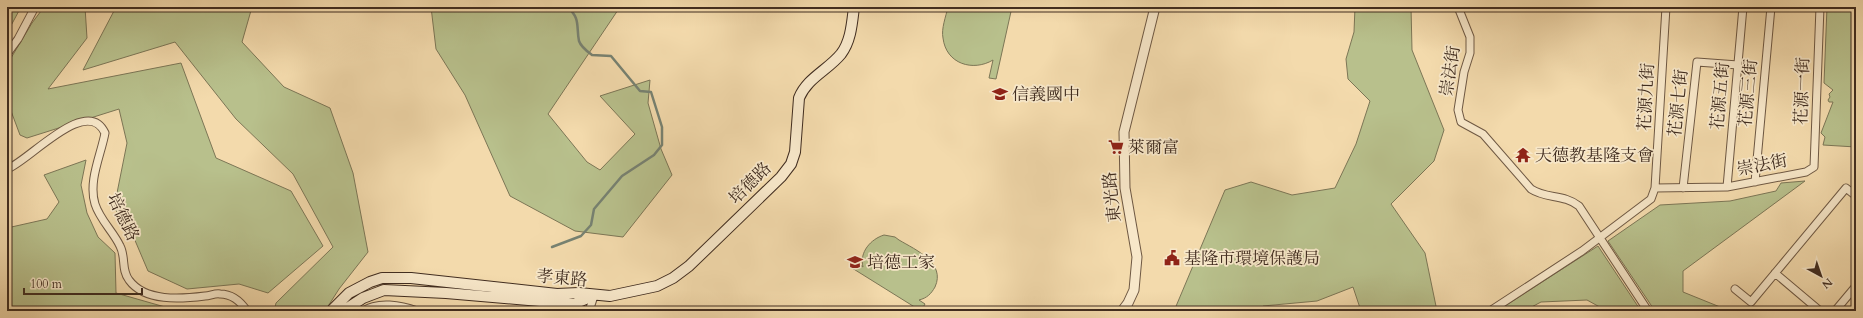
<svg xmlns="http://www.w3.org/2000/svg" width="1863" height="318" viewBox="0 0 1863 318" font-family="Cardo,'Noto Serif TC',serif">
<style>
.green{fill:#b8c08c;stroke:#7c7656}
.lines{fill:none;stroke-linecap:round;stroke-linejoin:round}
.stream{stroke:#778272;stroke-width:2.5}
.minor-casing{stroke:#6e5843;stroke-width:9}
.tertiary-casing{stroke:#6e5843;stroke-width:11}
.secondary-casing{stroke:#412d20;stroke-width:12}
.minor{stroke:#f7e7c9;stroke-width:7}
.tertiary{stroke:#f7e7c9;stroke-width:9}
.secondary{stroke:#f7e7c9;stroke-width:10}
.labels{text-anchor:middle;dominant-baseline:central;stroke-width:3.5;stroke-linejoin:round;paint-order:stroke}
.street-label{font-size:17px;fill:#412d20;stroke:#f7e7c9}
.poi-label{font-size:17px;fill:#412d20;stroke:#f7e7c9;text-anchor:start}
</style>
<rect width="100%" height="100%" fill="#f3daac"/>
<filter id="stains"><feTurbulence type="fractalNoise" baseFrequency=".005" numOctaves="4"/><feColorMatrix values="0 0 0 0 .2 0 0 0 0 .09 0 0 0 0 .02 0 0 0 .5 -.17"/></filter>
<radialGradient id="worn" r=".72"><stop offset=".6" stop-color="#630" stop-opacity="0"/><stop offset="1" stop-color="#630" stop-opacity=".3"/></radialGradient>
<!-- green -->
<path class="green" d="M7,7H21L7,33Z
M44,7H85L87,38L48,89L181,63L216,158L291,191L323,246L268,293L239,284L187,289L148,271L131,231L114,208L127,143L119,109L27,138L20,135L8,103L11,58L32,23Z
M118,7H252L242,42L284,87L330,108L353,173L368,252L339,289L325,311H274L276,303L333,247L293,174L236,119L175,42L83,70L115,9Z
M431,7H620L548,114L587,162L600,170L635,134L600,96L650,80L648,103L661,149L672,175L623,237L575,231L510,196L465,95L436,49Z
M948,7H1012L996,79L989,78L993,60C973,72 946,64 943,38C941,29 946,16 948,7Z
M1355,7H1411L1412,50L1444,130L1434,161L1391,204L1425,253L1437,311H1361L1353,287L1317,301L1263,306L1258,311H1174L1225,190L1251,182L1292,195L1335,188L1356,144L1370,101L1348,79L1346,59L1354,32Z
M1827,7H1856V147L1823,145L1825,137L1821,133L1833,102H1829L1828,100L1830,97L1829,94L1833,90L1824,83Z
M86,160L81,185L87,213L98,237L115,253L116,293L179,311H7V228L47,219L59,202L44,175Z
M1805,181L1683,271V292L1730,311H1655L1608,241L1660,205L1730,201L1776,191L1781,183Z
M884,235L895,237L899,240C916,250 946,263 935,287C931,294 927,298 919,300L925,304L921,311L852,268L856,262L863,267C859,252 871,239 884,235Z
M1598,246L1641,311H1607L1587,300L1541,302L1524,311H1497Z"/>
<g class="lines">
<!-- stream -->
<path class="stream" d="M552,247L581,236L591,225L594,209L622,176L654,155L662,145V127L651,92L640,91L611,56L592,55C588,52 581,47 579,41C576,27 581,18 567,7"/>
<defs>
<path id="minor" d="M1458,7L1470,37V53L1464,72L1458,110L1461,122L1483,134L1531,189C1546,199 1564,194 1579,206L1648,311
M7,54L18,39L35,7
M7,99V119
M7,169C28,162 87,94 105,133C101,155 88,181 95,204C100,220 113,231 120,246C126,257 121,270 129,280C145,302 181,299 205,296C210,296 215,293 220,294C232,294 241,302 247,311
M1755,182L1771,7
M1727,187L1743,7
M1655,188L1727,187L1806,172L1814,167L1820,7
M1683,188L1697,62L1738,65
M1775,273L1820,311
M1735,289L1751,302L1846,188L1856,196
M363,311C378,301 401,305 417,311
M589,311L594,296
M1490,311L1582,251L1651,199L1655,188L1666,7
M1835,311L1856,286"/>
<path id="tertiary" d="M1122,311L1128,303L1134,290L1137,257L1125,188L1124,132L1155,7"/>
<path id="secondary" d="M331,311L349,293L370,282L382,278H411L557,294L579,293L610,296L657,286L673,278L689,266L781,177L791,164L795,152L799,98C807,78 828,70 841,54C851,41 852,23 854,7
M343,311L363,298L384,290L446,293L574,304L593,296"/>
</defs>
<!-- minor casing -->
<use href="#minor" class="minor-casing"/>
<!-- tertiary casing -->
<use href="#tertiary" class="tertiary-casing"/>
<!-- secondary casing -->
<use href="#secondary" class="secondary-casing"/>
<!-- minor -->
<use href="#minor" class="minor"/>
<!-- tertiary -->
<use href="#tertiary" class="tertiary"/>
<!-- secondary -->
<use href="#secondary" class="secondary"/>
</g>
<!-- icons -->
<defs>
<symbol id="school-bare" viewBox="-9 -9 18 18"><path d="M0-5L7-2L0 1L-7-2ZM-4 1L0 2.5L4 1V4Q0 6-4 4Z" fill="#8f2418" stroke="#f7e7c9" stroke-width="2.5" paint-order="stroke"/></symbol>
<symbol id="supermarket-bare" viewBox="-9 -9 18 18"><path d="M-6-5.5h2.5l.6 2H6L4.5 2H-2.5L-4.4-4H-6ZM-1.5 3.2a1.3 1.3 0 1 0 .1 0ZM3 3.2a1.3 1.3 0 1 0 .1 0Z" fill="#8f2418" stroke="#f7e7c9" stroke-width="2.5" paint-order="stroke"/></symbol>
<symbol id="temple-bare" viewBox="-9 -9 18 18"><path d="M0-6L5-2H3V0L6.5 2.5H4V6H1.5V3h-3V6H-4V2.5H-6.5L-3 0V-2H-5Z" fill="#8f2418" stroke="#f7e7c9" stroke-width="2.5" paint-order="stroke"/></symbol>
<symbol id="civic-bare" viewBox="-9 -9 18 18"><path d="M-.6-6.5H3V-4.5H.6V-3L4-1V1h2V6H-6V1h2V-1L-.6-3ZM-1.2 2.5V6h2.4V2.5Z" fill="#8f2418" stroke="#f7e7c9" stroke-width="2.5" paint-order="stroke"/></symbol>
</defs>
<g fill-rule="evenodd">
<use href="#school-bare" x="989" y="83" width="22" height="22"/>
<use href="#supermarket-bare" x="1105" y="136" width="22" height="22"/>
<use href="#temple-bare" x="1512" y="144" width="22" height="22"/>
<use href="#civic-bare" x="1161" y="247" width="22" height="22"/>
<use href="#school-bare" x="844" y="251" width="22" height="22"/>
</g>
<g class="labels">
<!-- street labels -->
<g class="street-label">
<text transform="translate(1450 71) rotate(-81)">崇法街</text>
<text transform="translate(1802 91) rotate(-88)">花源一街</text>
<text transform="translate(1748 93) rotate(-85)">花源三街</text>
<text transform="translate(1720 96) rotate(-85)">花源五街</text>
<text transform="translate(1646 97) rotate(-87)">花源九街</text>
<text transform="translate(1678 103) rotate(-84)">花源七街</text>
<text transform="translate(1762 165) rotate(-11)">崇法街</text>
<text transform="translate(750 183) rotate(-45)">培德路</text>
<text transform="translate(1112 197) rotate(-96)">東光路</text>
<text transform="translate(123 217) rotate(64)">培德路</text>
<text transform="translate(562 278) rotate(5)">孝東路</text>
</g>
<!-- poi labels -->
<g class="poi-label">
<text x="1012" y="94">信義國中</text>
<text x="1128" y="147">萊爾富</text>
<text x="1535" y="155">天德教基隆支會</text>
<text x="1184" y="258">基隆市環境保護局</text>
<text x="867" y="262">培德工家</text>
</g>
</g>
<!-- margin -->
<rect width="1863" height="318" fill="none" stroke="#f3daac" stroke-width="24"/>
<rect x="8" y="8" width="1847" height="302" fill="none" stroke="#412d20" stroke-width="2"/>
<rect x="12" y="12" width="1839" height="294" fill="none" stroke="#412d20"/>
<!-- north arrow -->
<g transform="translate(1821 276) rotate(140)" stroke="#f7e7c9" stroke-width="3" paint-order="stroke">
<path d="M0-3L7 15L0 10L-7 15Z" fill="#412d20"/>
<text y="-6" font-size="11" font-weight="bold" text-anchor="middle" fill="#412d20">N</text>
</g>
<!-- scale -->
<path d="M24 288v6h118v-6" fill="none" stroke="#412d20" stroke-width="2"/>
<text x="30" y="288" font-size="12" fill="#412d20" stroke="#f7e7c9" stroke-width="3" paint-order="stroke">100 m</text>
<rect width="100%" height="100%" filter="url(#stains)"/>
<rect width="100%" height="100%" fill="url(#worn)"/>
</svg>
